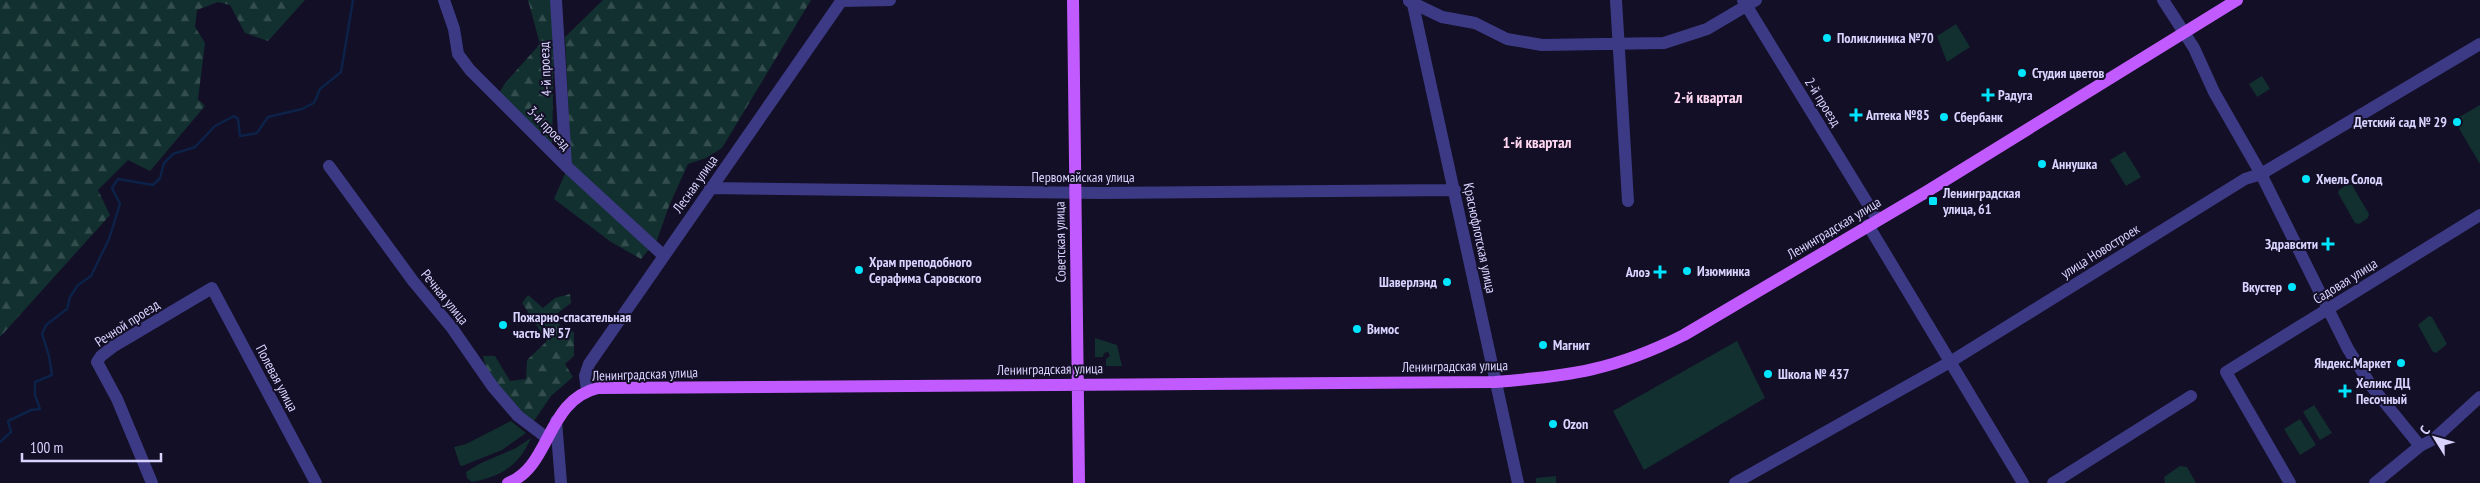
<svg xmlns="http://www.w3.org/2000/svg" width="2480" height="483" viewBox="0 0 2480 483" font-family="'PT Sans Narrow',sans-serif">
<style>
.green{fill:#12302f}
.forest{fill:url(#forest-firs)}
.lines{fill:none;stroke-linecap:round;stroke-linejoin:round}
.stream{stroke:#0c2248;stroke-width:2.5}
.minor{stroke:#3d3a85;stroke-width:12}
.major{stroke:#c25bff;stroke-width:12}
.poi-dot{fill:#00e5ff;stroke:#130f26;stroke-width:2}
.labels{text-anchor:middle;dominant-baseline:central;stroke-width:4;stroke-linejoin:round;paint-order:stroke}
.poi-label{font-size:14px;font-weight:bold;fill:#d9d4ff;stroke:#130f26;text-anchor:start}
.street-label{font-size:14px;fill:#d9d4ff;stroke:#130f26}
.quarter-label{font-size:16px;font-weight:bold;fill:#ffd6f0;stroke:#130f26}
</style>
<defs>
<pattern id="forest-firs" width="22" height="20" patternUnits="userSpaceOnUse" patternTransform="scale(1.25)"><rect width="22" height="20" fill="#12302f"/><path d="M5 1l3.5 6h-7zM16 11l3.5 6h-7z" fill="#344d4e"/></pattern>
</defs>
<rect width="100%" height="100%" fill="#130f26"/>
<!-- green -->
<path class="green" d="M1956,24L1970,47L1947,62L1937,36Z
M2262,76L2270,89L2257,97L2249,84Z
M2480,105V164L2454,120Z
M2125,151L2141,177L2126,186L2110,160Z
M2348,184L2352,185L2369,214L2368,218L2359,224L2355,223L2338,193L2339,190Z
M2429,316L2432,317L2447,344L2436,353L2433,352L2418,325Z
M1095,338L1117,345L1122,366H1106V359L1110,356L1108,352L1104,353L1103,357H1095Z
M1737,341L1765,398L1644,470L1613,411Z
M2314,405L2332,433L2320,440L2303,412Z
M2300,419L2316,445L2300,455L2284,429Z
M511,421L526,433L502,450L462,466L460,465L454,447L466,444Z
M531,438C519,466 500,477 472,482L467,478L466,472L479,464L516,448Z
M2180,466L2187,467L2196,483H2165L2164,477Z
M1556,476V483H1536V478Z"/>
<!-- forest -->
<path class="forest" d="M0,0H305L268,41L245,33L230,5L218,2L197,10L195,27L205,43L198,99L205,106L150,171L128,160L98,190L110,215L0,337Z
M528,0H551L554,34L552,153L497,96L506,82L540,44Z
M603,0H811L722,148L706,158L688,164L669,206L657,240L641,259L611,242L554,199L571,160L565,37Z
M570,294L571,303L558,313L560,329L574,332V356L565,364L573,377L551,396L534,421L520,411L487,373L483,356H495L510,381L526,379L527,360L547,341L522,303L528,295L543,308L555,298Z"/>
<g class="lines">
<!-- stream -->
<path class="stream" d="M0,442L11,432L8,421L31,410L40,409L35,395V382L52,375L49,356L42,334L46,325L67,309L70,297L78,285L91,276L109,239L120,204L112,188L118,179L153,185L160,178L164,163L173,154L195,147L215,126L234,116L238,119L240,136L257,133L268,117L302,109L314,103L320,89L341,72L353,0"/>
<!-- minor -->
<path class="minor" d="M444,0L454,29L458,54L470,70L566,166L664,256
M556,0L566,166
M1412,0L1518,483
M1616,0L1628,201
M1743,0L1877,219
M2163,0L2194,48L2214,92L2261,174L2348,349L2372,387L2420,446
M841,1L890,0
M1409,1L1442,17L1475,23L1507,39L1542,45L1664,43L1707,29L1756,0
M329,166L413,281L452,328L493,387L518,416L547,438
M710,188L1101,193L1455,190
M1868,225L2023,483
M587,390L585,376L589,364L842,0
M556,421L561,483
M152,483L117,399L97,362L101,356L114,346L212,288L316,483
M1735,483L1950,362L2245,179L2261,174L2480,44
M2053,483L2191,396
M2290,483L2226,372L2480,215
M2375,483L2420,446L2434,439L2480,397"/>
<!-- major -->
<path class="major" d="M1073,0L1079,483
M508,483C551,467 546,400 598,388L1495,382C1570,376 1615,370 1684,335L1926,192L2237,0"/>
</g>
<!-- markers -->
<g class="poi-dot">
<circle cx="1827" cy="38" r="5"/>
<circle cx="2022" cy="73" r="5"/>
<path d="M1985.5 87.5h5v5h5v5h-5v5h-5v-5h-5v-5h5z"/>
<path d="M1853.5 107.5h5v5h5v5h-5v5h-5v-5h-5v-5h5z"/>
<circle cx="1944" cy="117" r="5"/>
<circle cx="2457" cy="122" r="5"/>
<circle cx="2042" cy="164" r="5"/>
<circle cx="2306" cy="179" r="5"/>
<rect x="1928" y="196" width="10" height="10" rx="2.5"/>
<path d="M2325.5 236.5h5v5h5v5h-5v5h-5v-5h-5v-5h5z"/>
<circle cx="859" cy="270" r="5"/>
<circle cx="1687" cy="271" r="5"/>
<path d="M1657.5 264.5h5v5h5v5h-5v5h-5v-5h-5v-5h5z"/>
<circle cx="1447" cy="282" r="5"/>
<circle cx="2292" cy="287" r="5"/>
<circle cx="503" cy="325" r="5"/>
<circle cx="1357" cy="329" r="5"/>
<circle cx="1543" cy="345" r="5"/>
<circle cx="2401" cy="363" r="5"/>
<circle cx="1768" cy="374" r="5"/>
<path d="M2342.5 383.5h5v5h5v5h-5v5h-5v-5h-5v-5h5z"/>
<circle cx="1553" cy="424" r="5"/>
</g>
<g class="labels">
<!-- poi labels -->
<g class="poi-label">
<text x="1837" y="38">Поликлиника №70</text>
<text x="2032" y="73">Студия цветов</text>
<text x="1998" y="95">Радуга</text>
<text x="1866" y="115">Аптека №85</text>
<text x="1954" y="117">Сбербанк</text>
<text x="2447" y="122" text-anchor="end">Детский сад № 29</text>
<text x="2052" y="164">Аннушка</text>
<text x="2316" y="179">Хмель Солод</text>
<text x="1943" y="193">Ленинградская<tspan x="1943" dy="16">улица, 61</tspan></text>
<text x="2318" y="244" text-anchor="end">Здравсити</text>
<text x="869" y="262">Храм преподобного<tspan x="869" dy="16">Серафима Саровского</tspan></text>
<text x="1697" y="271">Изюминка</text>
<text x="1650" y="272" text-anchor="end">Алоэ</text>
<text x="1437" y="282" text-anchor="end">Шаверлэнд</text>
<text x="2282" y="287" text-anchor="end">Вкустер</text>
<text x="513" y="317">Пожарно-спасательная<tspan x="513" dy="16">часть № 57</tspan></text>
<text x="1367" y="329">Вимос</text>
<text x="1553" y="345">Магнит</text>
<text x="2391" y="363" text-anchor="end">Яндекс.Маркет</text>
<text x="1778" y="374">Школа № 437</text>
<text x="2356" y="383">Хеликс ДЦ<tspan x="2356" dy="16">Песочный</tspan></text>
<text x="1563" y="424">Ozon</text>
</g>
<!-- street labels -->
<g class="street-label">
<text transform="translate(545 69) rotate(-93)">4-й проезд</text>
<text transform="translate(1823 102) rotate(58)">2-й проезд</text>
<text transform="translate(549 128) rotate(46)">3-й проезд</text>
<text x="1083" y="177">Первомайская улица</text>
<text transform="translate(695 184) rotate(-55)">Лесная улица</text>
<text transform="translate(1834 228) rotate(-31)">Ленинградская улица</text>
<text transform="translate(1480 238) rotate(78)">Краснофлотская улица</text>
<text transform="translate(1060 242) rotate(-91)">Советская улица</text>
<text transform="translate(2100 251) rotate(-32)">улица Новостроек</text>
<text transform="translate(2345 281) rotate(-32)">Садовая улица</text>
<text transform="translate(445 297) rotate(51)">Речная улица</text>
<text transform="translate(127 323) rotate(-33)">Речной проезд</text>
<text transform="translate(1455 366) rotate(-1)">Ленинградская улица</text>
<text transform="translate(1050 369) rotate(-1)">Ленинградская улица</text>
<text transform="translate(645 374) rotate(-2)">Ленинградская улица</text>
<text transform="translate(277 378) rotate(62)">Полевая улица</text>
</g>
<!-- quarter labels -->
<g class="quarter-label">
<text x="1708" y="97">2-й квартал</text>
<text x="1537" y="142">1-й квартал</text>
</g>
</g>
<!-- north arrow -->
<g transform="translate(2435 438) rotate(307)" stroke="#130f26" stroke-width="4" paint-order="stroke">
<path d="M0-4L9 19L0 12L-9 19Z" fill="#d9d4ff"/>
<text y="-8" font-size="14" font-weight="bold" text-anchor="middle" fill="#d9d4ff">С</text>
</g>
<!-- scale -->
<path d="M22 453v8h139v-8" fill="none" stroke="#d9d4ff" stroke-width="2.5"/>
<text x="30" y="453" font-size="15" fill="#d9d4ff" stroke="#130f26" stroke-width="4" paint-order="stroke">100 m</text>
</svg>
